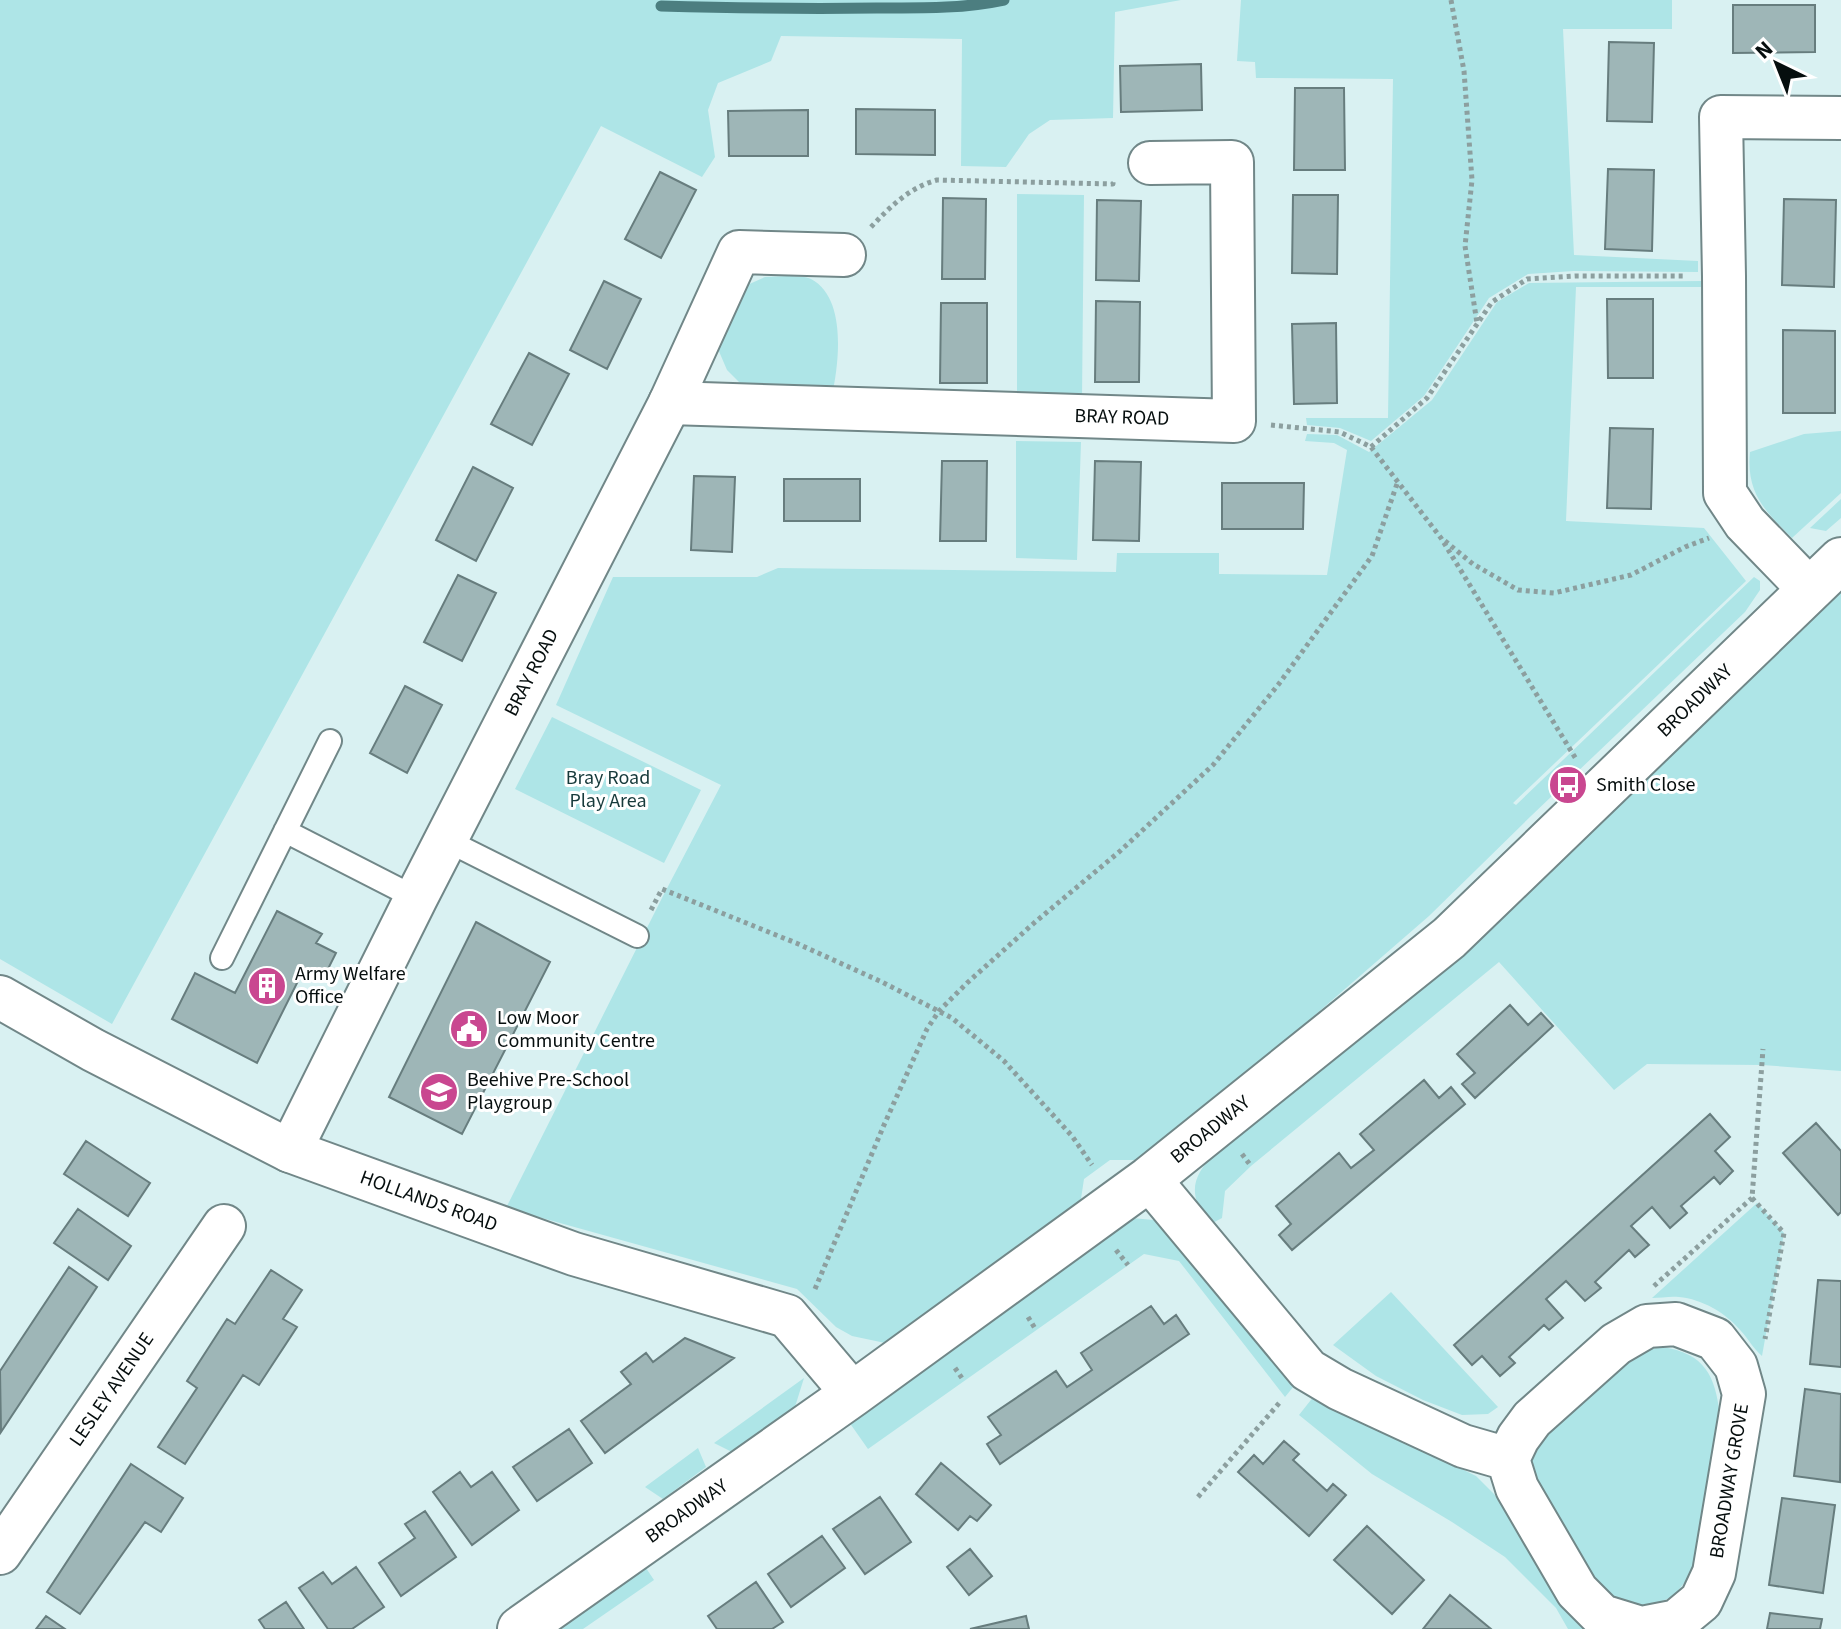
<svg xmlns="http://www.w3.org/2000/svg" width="1841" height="1629" viewBox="0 0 1841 1629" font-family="'Source Sans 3',sans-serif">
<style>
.green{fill:#aee5e7}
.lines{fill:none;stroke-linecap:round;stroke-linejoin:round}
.stream{stroke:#4c7e80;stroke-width:11}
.building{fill:#9eb6b7;stroke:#677d7e;stroke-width:2}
.lane-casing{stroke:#718788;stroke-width:26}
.street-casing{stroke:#718788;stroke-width:46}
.secondary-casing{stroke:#718788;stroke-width:48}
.path{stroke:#8c9f9f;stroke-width:5;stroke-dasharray:4 4;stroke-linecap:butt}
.lane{stroke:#fff;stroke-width:22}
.street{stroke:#fff;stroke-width:42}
.secondary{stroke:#fff;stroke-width:44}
.labels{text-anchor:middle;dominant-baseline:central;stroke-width:6;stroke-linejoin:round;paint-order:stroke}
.street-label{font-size:20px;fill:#060e0e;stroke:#fff}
.park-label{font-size:20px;fill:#173a3b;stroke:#fff}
.poi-label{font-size:20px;fill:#060e0e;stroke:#fff;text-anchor:start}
</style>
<rect width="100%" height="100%" fill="#d9f1f2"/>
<!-- green -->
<path class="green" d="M0,0H1181L1115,12L1113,118L1050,120L1029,134L1006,167L961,166L962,39L781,36L771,61L718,83L708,110L715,157L702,177L601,126L112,1024L0,959Z
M1241,0H1672V29H1563L1574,255L1698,261V272L1574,271L1528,274L1489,298L1424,396L1371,441L1340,428L1307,425L1306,418H1388L1393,79L1256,78L1255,62L1237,61Z
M1017,194L1084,195L1082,399L1017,397Z
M787,276C794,276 805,276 811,279C847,298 839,363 832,395L745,388L727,370L718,349L730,310L745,286L765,277Z
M1701,281V287H1576L1566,521L1704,528L1746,581L1513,803L1516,805L1754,577L1760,581V590L1745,612L1531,816L1429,916L1148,1160H1110L1084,1179L1079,1212L890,1344L852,1336L836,1327L797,1289L506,1208L663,896L721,785L556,705L613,577H757L778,568L1116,572L1117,553H1219V574L1327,575L1347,450L1334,443L1305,441L1307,434L1337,435L1369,452L1432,400L1497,302L1529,283Z
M1841,431V493L1792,538C1765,511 1746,493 1750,452L1804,434Z
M1016,441L1081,442L1077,560L1016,558Z
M1841,499V518L1826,531L1810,528Z
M1841,581V1071L1762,1065L1647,1064L1614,1090L1499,962L1251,1166L1225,1191L1222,1218L1207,1226C1189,1190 1190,1180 1217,1150Z
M552,717L701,790L664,863L515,789Z
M1757,1203L1784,1233L1762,1356C1753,1348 1749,1340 1741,1331C1726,1313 1702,1299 1679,1297C1670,1296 1661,1298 1652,1298Z
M1132,1218L1164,1221L1303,1375L1285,1397L1179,1261L1144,1254L868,1449L849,1422Z
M1391,1292L1498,1407L1488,1414L1462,1415L1423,1400L1376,1376L1333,1345Z
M1663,1347C1705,1354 1715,1375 1720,1415L1701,1551L1691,1574L1674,1596L1648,1607L1624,1605L1584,1570L1531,1475V1460L1539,1436L1622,1360L1644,1350Z
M804,1378L794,1410L734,1453L714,1443Z
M1314,1396L1476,1476L1495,1495L1541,1570L1595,1629H1568L1556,1608L1505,1557L1452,1522L1372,1474L1299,1415Z
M698,1448L706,1467L663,1499L645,1487Z
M642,1562L654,1580L583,1629H547Z"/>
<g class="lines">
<!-- stream -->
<path class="stream" d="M661,6C733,8 804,9 876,8C919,8 962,9 1004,0"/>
</g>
<!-- building -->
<path class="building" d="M1733,5H1815V52L1733,53Z
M1609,42L1654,43L1652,122L1607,121Z
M1201,64L1202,110L1121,112L1120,66Z
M1295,88H1344L1345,170H1294Z
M856,109L935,110V155L856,154Z
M808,110V156H729L728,111Z
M1608,169L1654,170L1652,251L1605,249Z
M660,172L696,190L661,258L625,239Z
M1293,195H1338L1337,274L1292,273Z
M943,198L986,199L985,279H942Z
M1784,199L1836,200L1834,287L1782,285Z
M1097,200L1141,201L1139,281L1096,280Z
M604,281L641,299L607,369L570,350Z
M1607,299H1653V378H1608Z
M1096,301L1140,302L1139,382H1095Z
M941,303H987V383H940Z
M1336,323L1337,403L1294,404L1292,324Z
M1783,330L1835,331V413H1783Z
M529,353L569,374L532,445L491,424Z
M1610,428L1653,429L1651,509L1607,508Z
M942,461H987L986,541H940Z
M1095,461L1141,462L1139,541L1093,540Z
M473,467L513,488L476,561L436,540Z
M694,476L735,477L732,552L691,550Z
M784,479H860V521H784Z
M1222,483H1304L1303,529H1222Z
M458,575L496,593L462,661L424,642Z
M405,686L442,705L407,773L370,753Z
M277,911L322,934L316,943L336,953L323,979L304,969L257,1063L172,1019L195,973L235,993Z
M476,922L550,962L462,1134L389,1097Z
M1510,1005L1528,1025L1541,1013L1553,1026L1475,1098L1462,1084L1475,1073L1457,1054Z
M1424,1080L1439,1098L1451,1087L1465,1104L1292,1250L1279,1235L1291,1224L1276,1206L1339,1153L1351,1168L1374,1150L1360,1134Z
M1710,1114L1730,1137L1715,1151L1733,1171L1720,1184L1714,1177L1681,1206L1687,1213L1670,1228L1652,1207L1631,1226L1649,1245L1635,1257L1629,1250L1595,1282L1601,1288L1585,1301L1566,1281L1546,1299L1563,1318L1549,1330L1544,1325L1509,1357L1515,1363L1500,1376L1482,1356L1472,1365L1454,1345Z
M1816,1123L1841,1151V1212L1838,1215L1783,1153Z
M86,1141L150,1183L128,1216L64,1174Z
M78,1209L131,1246L108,1280L54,1243Z
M69,1267L97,1287L1,1432L0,1371Z
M271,1270L302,1290L283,1319L297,1327L259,1385L243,1375L185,1464L158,1447L197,1388L187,1381L227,1319L235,1324Z
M1818,1280L1841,1281V1367L1810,1364Z
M1151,1306L1164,1324L1176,1315L1189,1334L1000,1464L987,1444L1001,1435L988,1417L1056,1371L1067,1387L1092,1370L1081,1353Z
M685,1338L734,1358L605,1453L581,1421L631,1384L621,1372L646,1353L653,1362Z
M1805,1389L1841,1394L1840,1482L1794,1476Z
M569,1429L592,1463L537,1501L513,1467Z
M1284,1441L1299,1454L1293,1460L1327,1491L1333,1484L1346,1495L1309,1536L1238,1472L1254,1455L1263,1464Z
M941,1463L991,1505L977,1521L970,1516L958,1530L916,1494Z
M131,1464L183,1498L161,1532L145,1522L80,1614L47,1592Z
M460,1472L471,1487L492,1472L519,1510L472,1545L433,1492Z
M880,1497L911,1542L865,1574L833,1529Z
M1782,1498L1835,1505L1823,1593L1769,1585Z
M425,1511L456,1557L401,1596L379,1563L415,1538L405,1524Z
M1367,1526L1424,1580L1392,1614L1334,1560Z
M822,1536L845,1568L791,1607L768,1574Z
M970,1549L992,1576L969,1595L947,1567Z
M356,1567L384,1607L352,1629H328L299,1588L323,1572L332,1584Z
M756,1582L783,1622L772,1629H717L708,1616Z
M1450,1595L1491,1629H1423Z
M286,1602L304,1629H265L259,1620Z
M1770,1613L1822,1619L1820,1629H1767Z
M46,1616L65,1629H36Z
M1026,1616L1029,1629H970Z"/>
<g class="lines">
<defs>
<path id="lane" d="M285,831L416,898
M446,840L637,936
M222,958L330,741"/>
<g id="street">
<path id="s1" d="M670,403L1234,421L1232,162L1150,163"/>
<path d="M1810,590L1745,523L1725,493L1724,276L1721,117L1841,118"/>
<path id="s2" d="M0,997L93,1050L290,1151L574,1254L787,1316L853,1394"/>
<path id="s3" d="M290,1151L416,898L670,403L739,252L844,255"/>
<path id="s4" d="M1149,1179L1308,1370L1340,1389L1463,1446L1508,1459L1517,1488L1577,1591L1602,1616L1641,1628L1677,1621L1701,1601L1714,1573L1744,1394L1736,1366L1715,1339L1676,1324L1647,1326L1616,1344L1532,1419L1518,1438L1508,1459"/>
<path id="s5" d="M0,1553L224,1226"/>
</g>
<g id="secondary">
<path id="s6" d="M520,1629L853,1394L1149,1179L1449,938L1841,560"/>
</g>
</defs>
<!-- lane casing -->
<use href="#lane" class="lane-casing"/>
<!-- street casing -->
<use href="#street" class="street-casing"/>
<!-- secondary casing -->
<use href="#secondary" class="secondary-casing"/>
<!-- path -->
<path class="path" d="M1451,0L1464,71L1472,180L1465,246L1477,323
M871,227C890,207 910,187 937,180L1113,184V180
M1271,425L1340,432L1371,447L1441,538L1576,759
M1371,447L1427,398L1492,302L1527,279L1575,276H1686
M1445,541L1473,564L1518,590L1554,593L1631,575L1685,547L1709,538
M651,910L662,889L796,943L882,982L952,1018L1004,1061L1072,1136L1092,1165
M1242,1154L1251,1166
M1752,1198L1784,1233L1765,1339
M1116,1250L1128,1265
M1654,1286L1752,1198L1763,1049
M815,1289L884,1125L927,1029L939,1011L967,983L1034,923L1119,852L1213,765L1278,685L1372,556L1398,481
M1028,1317L1036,1330
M955,1368L964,1381
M1198,1497L1281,1401"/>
<!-- lane -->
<use href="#lane" class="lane"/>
<!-- street -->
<use href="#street" class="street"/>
<!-- secondary -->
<use href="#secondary" class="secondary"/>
</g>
<!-- icons -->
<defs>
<symbol id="bus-disc" viewBox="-11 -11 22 22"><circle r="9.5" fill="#c94790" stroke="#fff"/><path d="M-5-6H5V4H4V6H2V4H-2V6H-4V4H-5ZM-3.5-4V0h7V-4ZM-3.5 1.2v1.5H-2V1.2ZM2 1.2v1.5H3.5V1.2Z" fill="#fff"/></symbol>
<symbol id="building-disc" viewBox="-11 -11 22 22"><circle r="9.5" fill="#c94790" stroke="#fff"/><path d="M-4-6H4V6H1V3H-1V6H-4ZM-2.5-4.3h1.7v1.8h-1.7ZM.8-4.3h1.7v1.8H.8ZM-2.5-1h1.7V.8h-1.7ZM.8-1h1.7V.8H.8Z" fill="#fff"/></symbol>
<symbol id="civic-disc" viewBox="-11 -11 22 22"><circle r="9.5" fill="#c94790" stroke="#fff"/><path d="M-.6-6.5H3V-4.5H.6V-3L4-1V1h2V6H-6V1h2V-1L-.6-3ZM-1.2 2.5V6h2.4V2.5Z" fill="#fff"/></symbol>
<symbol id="school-disc" viewBox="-11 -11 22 22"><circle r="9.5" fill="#c94790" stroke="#fff"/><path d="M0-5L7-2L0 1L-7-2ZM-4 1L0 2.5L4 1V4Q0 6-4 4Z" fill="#fff"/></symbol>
</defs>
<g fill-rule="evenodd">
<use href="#bus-disc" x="1546" y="763" width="44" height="44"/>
<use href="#building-disc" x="245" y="964" width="44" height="44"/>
<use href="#civic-disc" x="447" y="1007" width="44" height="44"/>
<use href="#school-disc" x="417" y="1070" width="44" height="44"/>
</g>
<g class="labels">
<!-- street labels -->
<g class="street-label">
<text stroke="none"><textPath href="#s1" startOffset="452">BRAY ROAD</textPath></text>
<text stroke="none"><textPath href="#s3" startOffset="536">BRAY ROAD</textPath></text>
<text stroke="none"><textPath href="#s6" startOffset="1500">BROADWAY</textPath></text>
<text stroke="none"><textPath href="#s6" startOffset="852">BROADWAY</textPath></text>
<text stroke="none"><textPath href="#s2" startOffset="476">HOLLANDS ROAD</textPath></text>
<text stroke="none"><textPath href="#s5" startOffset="198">LESLEY AVENUE</textPath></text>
<text stroke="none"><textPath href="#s4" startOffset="886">BROADWAY GROVE</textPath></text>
<text stroke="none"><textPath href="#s6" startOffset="204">BROADWAY</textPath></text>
</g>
<!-- park labels -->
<g class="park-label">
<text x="608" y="778">Bray Road<tspan x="608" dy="23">Play Area</tspan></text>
</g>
<!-- poi labels -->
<g class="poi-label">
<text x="1596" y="785">Smith Close</text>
<text x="295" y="974">Army Welfare<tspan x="295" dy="23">Office</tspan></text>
<text x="497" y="1018">Low Moor<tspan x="497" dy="23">Community Centre</tspan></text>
<text x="467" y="1080">Beehive Pre-School<tspan x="467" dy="23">Playgroup</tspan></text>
</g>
</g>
<!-- north arrow -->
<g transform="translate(1777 64) rotate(317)" stroke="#ffffff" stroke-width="6" paint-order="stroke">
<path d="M0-6L14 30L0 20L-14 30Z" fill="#060e0e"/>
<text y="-12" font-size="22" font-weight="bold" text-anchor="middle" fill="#060e0e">N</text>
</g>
</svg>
